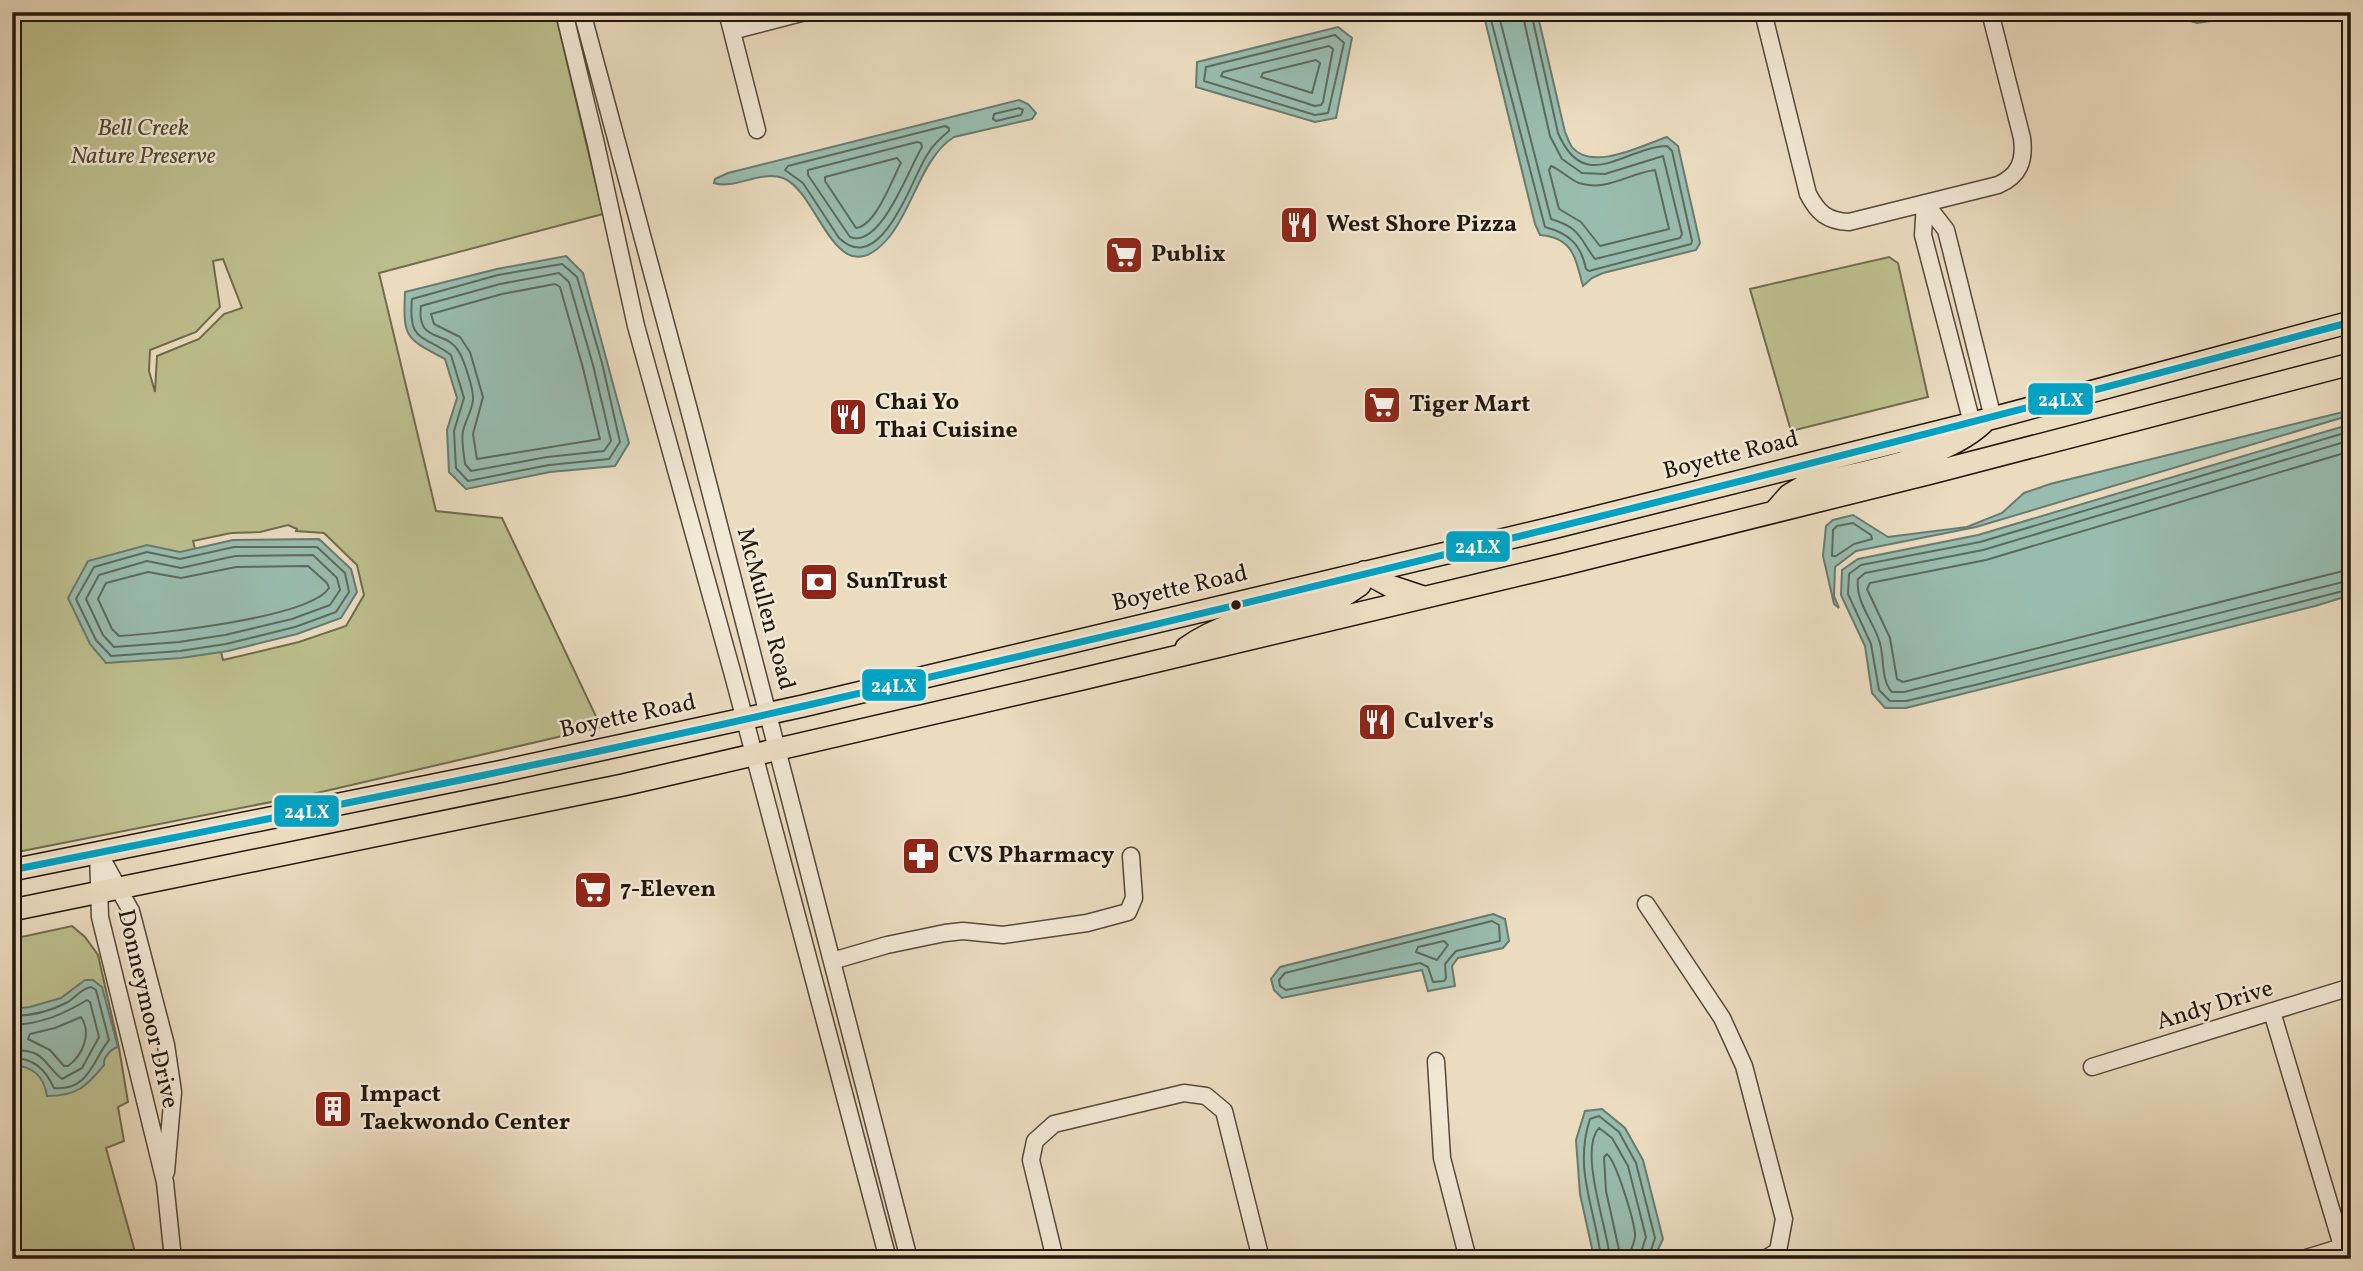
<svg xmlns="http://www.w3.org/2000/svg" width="2363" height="1271" viewBox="0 0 2363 1271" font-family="Vollkorn,serif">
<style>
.green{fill:#bdbf8e;stroke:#706c4d;stroke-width:2;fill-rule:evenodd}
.water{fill:#98bcaf;stroke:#697a6e;stroke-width:2}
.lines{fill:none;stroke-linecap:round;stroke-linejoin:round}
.shore{stroke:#5d6a5e;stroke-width:2}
.minor-casing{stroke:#544939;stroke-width:19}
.major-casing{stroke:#22180c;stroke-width:24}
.minor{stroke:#f2e8d6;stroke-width:16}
.major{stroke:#ebdcc0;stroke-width:21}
.bus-1-casing{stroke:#f2e8d6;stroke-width:12}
.bus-1{stroke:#02a2c4;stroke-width:7}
.bus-dot{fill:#22180c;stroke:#f2e8d6;stroke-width:2.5}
.labels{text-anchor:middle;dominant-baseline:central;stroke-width:5;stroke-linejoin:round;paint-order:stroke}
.park-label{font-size:24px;font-style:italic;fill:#504a33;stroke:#f2e8d6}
.poi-label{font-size:24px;font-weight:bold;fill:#22180c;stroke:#f2e8d6;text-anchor:start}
.street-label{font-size:24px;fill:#22180c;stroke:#f2e8d6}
.line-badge{stroke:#f2e8d6;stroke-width:2.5}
.badge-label{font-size:19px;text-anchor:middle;font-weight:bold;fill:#fff}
</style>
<rect width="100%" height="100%" fill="#ebdcc0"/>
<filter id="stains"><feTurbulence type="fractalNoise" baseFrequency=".00286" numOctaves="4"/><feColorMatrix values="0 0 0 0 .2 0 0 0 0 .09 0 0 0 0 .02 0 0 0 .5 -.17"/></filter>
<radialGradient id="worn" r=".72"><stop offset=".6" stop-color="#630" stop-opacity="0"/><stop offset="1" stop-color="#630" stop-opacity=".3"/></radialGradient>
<!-- green -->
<path class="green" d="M12,12H555L603,214L379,273L436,511L502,518L601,727L317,793L12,853ZM223,259L242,308L224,314L199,339L157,356L155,392L149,371L150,350L196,332L220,307L213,261ZM288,525L297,529L296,531L324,533L357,565L364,595L346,626L299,642L223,660L193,541L231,533L260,532Z
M1889,257L1898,263L1928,397L1791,431L1750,289Z
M72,926L85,937L98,955L119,1048L128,1102L118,1107L124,1141L106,1148L137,1259H12V939Z"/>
<!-- water -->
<path class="water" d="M1483,12H1537L1565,132C1567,136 1569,143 1572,147C1592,172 1643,145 1667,137L1678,146L1700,243L1696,250L1603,273L1592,278L1583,286C1575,258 1574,238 1540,235L1535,224Z
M2181,12H2272L2197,23L2184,19Z
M1338,27L1352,38L1336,118L1315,122L1196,87L1197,62Z
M1019,100L1028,104L1036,113L1032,119L954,137C923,156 913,207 890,236C836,302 820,192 783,178C760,170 735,190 714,183L715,179L728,173Z
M566,256L583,273L629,443L615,466L550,472L466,489L449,472L447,430L457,398L445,359C405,338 403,338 405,292L497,269Z
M2351,410V415L1976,527L1856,551L1835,567L1834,596L1839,608L1834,604L1823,556L1826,526L1833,520L1853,515L1888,537L1967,527L2002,513L2024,493L2050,484Z
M2351,424V595L2315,606L1906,708H1885L1872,693L1865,646L1841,595L1842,570L1858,559L1978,535Z
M319,539L351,569L357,592L341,618L297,634L228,651L181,658L106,663L90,644L68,598L88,561L147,545L180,552L233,540Z
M1493,914L1505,919L1509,941L1503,948L1458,958L1452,966L1455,986L1428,991L1422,970L1282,998L1274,990L1271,979L1280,967Z
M85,980H93L102,987L118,1047C111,1049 103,1057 104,1065C86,1087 77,1096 47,1096C44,1076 33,1066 12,1065V1009L30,1007L61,998Z
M1602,1109L1625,1128L1643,1160L1663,1239L1655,1256L1639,1259H1595L1593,1253L1580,1194L1576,1140L1585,1111Z"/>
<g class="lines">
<!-- shore -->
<path class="shore" d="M1489,12L1545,227C1568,233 1581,244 1586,269L1589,271L1691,244L1692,241L1672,151L1667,146C1624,147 1585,196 1558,133L1531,12
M1498,12L1551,219C1581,228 1579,238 1595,259L1680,238L1682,234L1663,156L1605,174L1582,173L1562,159L1550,136L1522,12
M1335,35L1344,43L1328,113L1315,115L1204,81L1206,67Z
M1329,46L1333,49L1323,102L1321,105L1315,106L1221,76L1223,72Z
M1316,60L1320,63L1312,93L1261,77L1263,73Z
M1019,108L1023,110L1021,115L996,121L993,119L994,114Z
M945,126L949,128V131C940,138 933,145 927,155C911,180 881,278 839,238L803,183L785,170L788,166Z
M917,142L921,143L922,147C909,168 881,249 850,237L808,175V170Z
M897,158L901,163C892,179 876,226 856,228L825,181V177Z
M1551,166C1561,170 1569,179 1579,183C1606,192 1630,173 1655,170L1669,229L1600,246L1581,222L1559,209L1549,170Z
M562,264L577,277L602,363L620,442L609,459L549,465L468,481L456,468L454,431L464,398L451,355C422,334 408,342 412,299L498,275Z
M559,273L569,282L593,365L611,441L604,451L547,457L471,471L465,464C464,454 461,441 463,431C465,421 472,411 473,400C474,390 464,360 459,352C447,329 416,344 421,306L500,284Z
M555,284L560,287L583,368L600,439L477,459L473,434L483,397L470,352L460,337L434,324L431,314L502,294Z
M2351,431L1980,542L1861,565L1849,574L1848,594L1871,644L1879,690L1890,701H1906L1979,684L2351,589
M2351,440L1983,550L1865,573L1858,579C1855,601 1872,619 1879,640C1885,656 1880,679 1892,692H1904L2351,580
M2351,451L1986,560L1870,583L1867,589L1890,638L1897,679L1903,682L2351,569
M1853,523L1871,535L1872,539L1854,544L1836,556H1832L1833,530L1837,526Z
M234,547H317L345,573L349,592L336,612L295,627L226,644L180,651L111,656L96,640L76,599L94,567L147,552L180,559Z
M313,555L337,578L340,590L330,605L292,619L225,635L179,642L114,647L103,635L86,599L99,575L147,561L181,568L235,556Z
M308,566L327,583L329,588C310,618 156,634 119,636L112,629L98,599L106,583L148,572L181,578L236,567Z
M1492,921L1499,925L1500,941L1456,951L1445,964L1446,978L1444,981L1433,982L1428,967L1420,963L1286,990L1280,986L1279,980L1285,973Z
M1444,941L1448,945L1437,960L1416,952L1418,947Z
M12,1016C31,1016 51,1011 68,1002C76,997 82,988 91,987L96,990L109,1040C92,1061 89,1091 54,1088C45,1069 34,1058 12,1058
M81,1017C92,1033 83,1055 68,1066H64L50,1050L28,1039L30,1034L55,1028Z
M12,1025C41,1024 64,1014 87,1000L90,1002L99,1037L82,1068L62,1079C42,1063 47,1050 12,1050
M1601,1259C1596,1210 1573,1170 1590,1119L1599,1116L1619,1132L1636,1163L1655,1238L1648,1259
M1610,1259C1608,1230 1578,1150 1599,1128L1612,1138L1628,1166L1646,1237L1639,1259
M1621,1259L1606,1191L1604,1157L1607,1154C1616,1161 1636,1225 1635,1237C1634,1245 1629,1251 1629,1259"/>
<defs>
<path id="minor" d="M564,12L596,144L636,326L733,675L888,1259
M582,12L692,421L909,1259
M727,12L757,130
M1763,12L1808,194C1818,213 1827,221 1849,222L1998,185C2019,176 2025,161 2022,138L1990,12
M732,31L805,12
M1925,203L1946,230L1993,418
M1925,203L1923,235L1972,423
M98,852L100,917L165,1182L173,1259
M100,855L131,911L166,1045L173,1092L166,1172
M1646,904L1722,1018L1744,1066L1784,1219L1778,1251L1765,1259
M832,961L887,945L945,933L963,931L1003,935L1087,923L1128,912L1134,898L1131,856
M2272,1012L2346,1259
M1436,1061L1442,1158L1468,1259
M2092,1067L2351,987
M1055,1259L1031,1160L1035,1141L1054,1124L1184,1093L1206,1096L1224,1111L1261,1259
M2303,1259L2342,1247"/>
<path id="major" d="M1774,512L1789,495L1804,486C1857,473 1943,461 1983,423
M1364,572L1390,586L1423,597
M1186,648C1233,614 1292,613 1345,595L1360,585L1364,572
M12,870L498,772L803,706L1556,527L1993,418L2351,322
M12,910L623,785L1082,679L1565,564L1931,473L2351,364"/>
</defs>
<!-- minor casing -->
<use href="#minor" class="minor-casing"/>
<!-- major casing -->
<use href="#major" class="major-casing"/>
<!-- minor -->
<use href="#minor" class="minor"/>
<!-- major -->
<use href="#major" class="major"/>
<defs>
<path id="bus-1" d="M12,870C276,817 541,766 804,706C1322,588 1838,460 2351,322"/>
</defs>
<!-- bus-1 casing -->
<use href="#bus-1" class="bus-1-casing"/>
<!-- bus-1 -->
<use href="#bus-1" class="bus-1"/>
</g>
<!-- icons -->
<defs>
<symbol id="restaurant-square" viewBox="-11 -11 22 22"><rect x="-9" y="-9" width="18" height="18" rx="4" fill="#8f2418" stroke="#f2e8d6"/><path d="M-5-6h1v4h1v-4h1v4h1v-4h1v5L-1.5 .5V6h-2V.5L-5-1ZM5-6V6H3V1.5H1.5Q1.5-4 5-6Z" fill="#fff"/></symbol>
<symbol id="supermarket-square" viewBox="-11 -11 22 22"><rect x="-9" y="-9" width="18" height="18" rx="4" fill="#8f2418" stroke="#f2e8d6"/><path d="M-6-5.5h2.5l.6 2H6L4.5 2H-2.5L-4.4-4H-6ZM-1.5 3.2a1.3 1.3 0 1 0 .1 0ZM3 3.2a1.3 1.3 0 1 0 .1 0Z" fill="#fff"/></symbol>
<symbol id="bank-square" viewBox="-11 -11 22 22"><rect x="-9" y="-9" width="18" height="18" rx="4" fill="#8f2418" stroke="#f2e8d6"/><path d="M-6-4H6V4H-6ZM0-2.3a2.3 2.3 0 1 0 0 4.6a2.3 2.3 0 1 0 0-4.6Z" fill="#fff"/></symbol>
<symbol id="pharmacy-square" viewBox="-11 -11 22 22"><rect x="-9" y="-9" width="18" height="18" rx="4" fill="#8f2418" stroke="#f2e8d6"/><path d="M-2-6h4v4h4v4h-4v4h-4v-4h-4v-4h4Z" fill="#fff"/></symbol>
<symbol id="building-square" viewBox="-11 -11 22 22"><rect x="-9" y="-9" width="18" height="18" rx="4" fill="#8f2418" stroke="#f2e8d6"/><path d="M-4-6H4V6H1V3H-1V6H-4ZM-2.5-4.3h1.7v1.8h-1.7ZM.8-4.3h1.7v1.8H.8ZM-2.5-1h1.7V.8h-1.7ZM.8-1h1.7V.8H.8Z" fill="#fff"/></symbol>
</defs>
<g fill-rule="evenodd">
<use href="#restaurant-square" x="1277" y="203" width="44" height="44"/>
<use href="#supermarket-square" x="1102" y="233" width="44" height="44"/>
<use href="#supermarket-square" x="1360" y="383" width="44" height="44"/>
<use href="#restaurant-square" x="826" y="395" width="44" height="44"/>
<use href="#bank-square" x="797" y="560" width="44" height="44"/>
<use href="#restaurant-square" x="1355" y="700" width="44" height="44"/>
<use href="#pharmacy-square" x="899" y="834" width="44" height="44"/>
<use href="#supermarket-square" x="571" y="868" width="44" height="44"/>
<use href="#building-square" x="311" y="1087" width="44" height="44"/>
</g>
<!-- markers -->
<circle class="bus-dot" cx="1236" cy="605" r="6"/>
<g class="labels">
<!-- park labels -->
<g class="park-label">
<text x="143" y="129">Bell Creek<tspan x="143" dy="28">Nature Preserve</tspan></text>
</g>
<!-- poi labels -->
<g class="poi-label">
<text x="1326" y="225">West Shore Pizza</text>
<text x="1151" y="255">Publix</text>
<text x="875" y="403">Chai Yo<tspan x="875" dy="28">Thai Cuisine</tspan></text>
<text x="1409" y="405">Tiger Mart</text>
<text x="846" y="582">SunTrust</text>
<text x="1404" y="722">Culver's</text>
<text x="948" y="856">CVS Pharmacy</text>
<text x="620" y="890">7-Eleven</text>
<text x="360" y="1095">Impact<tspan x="360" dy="28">Taekwondo Center</tspan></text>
</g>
<!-- street labels -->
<g class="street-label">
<text transform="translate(1731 456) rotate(-14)">Boyette Road</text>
<text transform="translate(1180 589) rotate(-13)">Boyette Road</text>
<text transform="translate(765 609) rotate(75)">McMullen Road</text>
<text transform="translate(628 717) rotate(-12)">Boyette Road</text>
<text transform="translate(2215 1006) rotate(-17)">Andy Drive</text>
<text transform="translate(147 1009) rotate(77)">Donneymoor Drive</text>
</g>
</g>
<g class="line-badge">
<rect x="2027" y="382" width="67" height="34" rx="7" fill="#02a2c4"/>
<rect x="1445" y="530" width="66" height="33" rx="7" fill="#02a2c4"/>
<rect x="861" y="668" width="66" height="34" rx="7" fill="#02a2c4"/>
<rect x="273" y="794" width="67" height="34" rx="7" fill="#02a2c4"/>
</g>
<g class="badge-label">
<text x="2061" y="406">24LX</text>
<text x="1478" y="553">24LX</text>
<text x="894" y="692">24LX</text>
<text x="307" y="818">24LX</text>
</g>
<!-- margin -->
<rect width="2363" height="1271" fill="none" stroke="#ebdcc0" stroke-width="42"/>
<rect x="14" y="14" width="2335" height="1243" fill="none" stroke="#22180c" stroke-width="3.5"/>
<rect x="21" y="21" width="2321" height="1229" fill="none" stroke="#22180c" stroke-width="2"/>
<rect width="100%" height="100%" filter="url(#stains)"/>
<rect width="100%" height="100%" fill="url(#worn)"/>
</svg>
